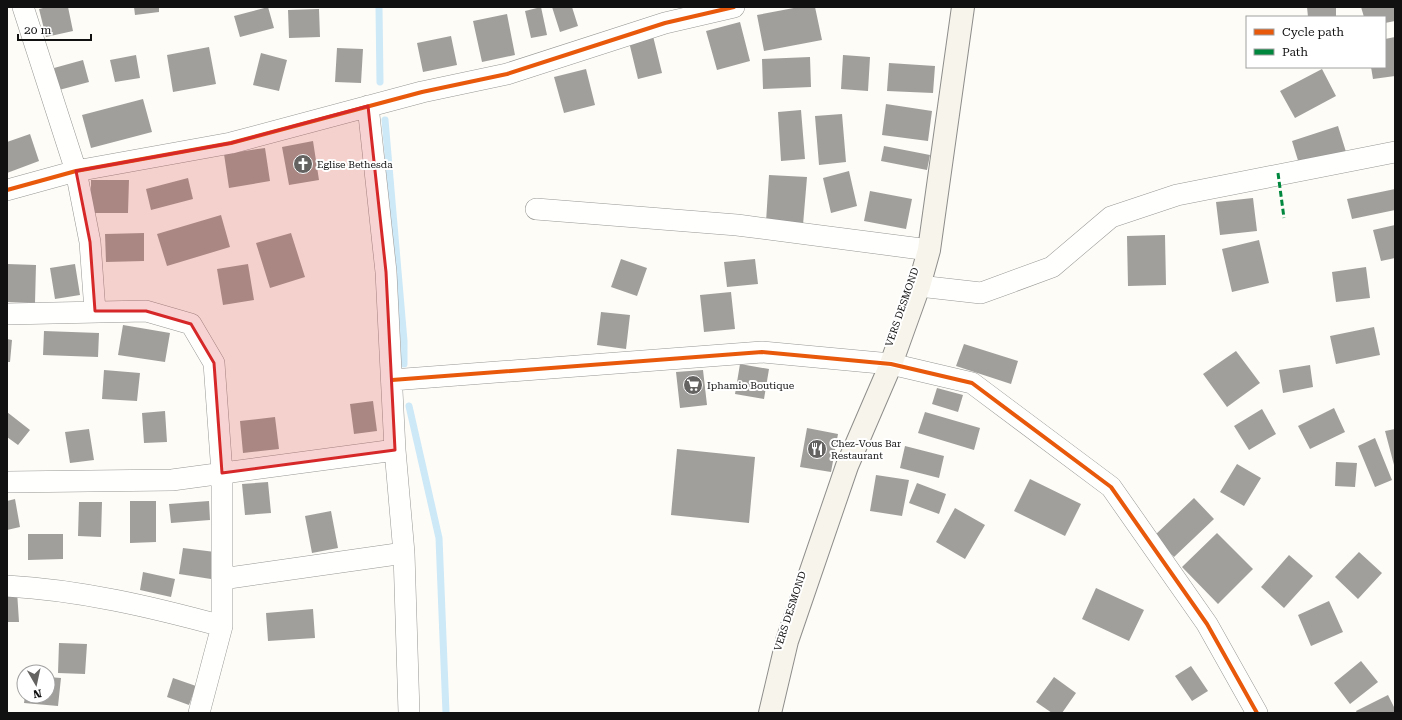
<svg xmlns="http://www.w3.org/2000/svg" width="1402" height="720" viewBox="0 0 1402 720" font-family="'Roboto Serif',serif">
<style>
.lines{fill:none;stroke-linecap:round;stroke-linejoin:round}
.stream{stroke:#cde8f7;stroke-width:7}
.building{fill:#a19f9c}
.minor-casing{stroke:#979795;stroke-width:22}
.secondary-casing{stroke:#8e8d8b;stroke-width:24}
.minor{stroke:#fffffe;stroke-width:21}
.secondary{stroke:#f6f4eb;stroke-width:22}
.quiet{stroke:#00873e;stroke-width:3;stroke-dasharray:6 3;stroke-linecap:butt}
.cycleway-casing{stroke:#fff;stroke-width:6}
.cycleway{stroke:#e8590c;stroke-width:4}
.marked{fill:#d62828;fill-opacity:0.2;stroke:#d62828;stroke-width:3;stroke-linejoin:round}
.labels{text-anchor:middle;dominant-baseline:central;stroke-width:4;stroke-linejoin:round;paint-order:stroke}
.poi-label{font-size:10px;fill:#111;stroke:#fff;text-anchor:start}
.street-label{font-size:10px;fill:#111;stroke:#fff}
</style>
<rect width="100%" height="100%" fill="#fdfcf7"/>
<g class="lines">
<!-- stream -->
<path class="stream" d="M379,7L380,82
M385,120L404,341V364
M409,406L439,538L446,713"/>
</g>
<!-- building -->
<path class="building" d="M47,7H68L73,31L46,37L39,9Z
M134,7H159V12L135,15Z
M268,7L274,28L240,37L234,16Z
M541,7L547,35L531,38L525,11Z
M552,7H572L578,26L560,32Z
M799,7H815L822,40L764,51L757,15Z
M1307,7H1336V17H1308Z
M1361,7H1395V21L1385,23V17H1364Z
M319,9L320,37L289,38L288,10Z
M507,14L515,55L482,62L473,21Z
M740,22L750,61L717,70L706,31Z
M451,36L457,65L423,72L417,43Z
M653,36L662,73L638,79L629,42Z
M1395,37V76L1373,79L1371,67H1385V39Z
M209,47L216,84L173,92L167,55Z
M337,48L363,49L361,83L335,82Z
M261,53L287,60L279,91L253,85Z
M136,55L140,78L115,82L110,60Z
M843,55L870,57L868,91L841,89Z
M810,57L811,87L763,89L762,59Z
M83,60L89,82L59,90L54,68Z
M889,63L935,66L933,93L887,91Z
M586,69L595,105L564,113L554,77Z
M1322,69L1336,96L1295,118L1280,91Z
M143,99L152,132L91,148L82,115Z
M886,104L932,111L928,141L882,135Z
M801,110L805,159L781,161L778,112Z
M842,114L846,162L819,165L815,116Z
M1338,126L1346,152L1300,167L1292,141Z
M30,134L39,161L7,173V142Z
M313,141L319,180L289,185L282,147Z
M884,146L930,155L927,170L881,161Z
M265,148L270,181L229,188L224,154Z
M849,171L857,206L831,213L823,178Z
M769,175L807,177L803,225L766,222Z
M188,178L193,199L151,210L146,189Z
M91,180H129L128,213H91Z
M1395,189V210L1352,219L1347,199Z
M870,191L912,199L906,229L864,221Z
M1253,198L1257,231L1220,235L1216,202Z
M221,215L230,247L167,266L157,234Z
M1395,225V258L1381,261L1373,230Z
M144,233V261L106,262L105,234Z
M291,233L305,277L270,288L256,243Z
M1165,235L1166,285L1128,286L1127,236Z
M1259,240L1269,283L1232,292L1222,249Z
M621,259L647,268L637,296L611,287Z
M755,259L758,284L727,287L724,262Z
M7,264L36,265L35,303L7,302Z
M75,264L80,295L55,299L50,268Z
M248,264L254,300L223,305L217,269Z
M1366,267L1370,298L1336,302L1332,272Z
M731,292L735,329L704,332L700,295Z
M601,312L630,315L626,349L597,345Z
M123,325L170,333L165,362L118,355Z
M1374,327L1380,355L1336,364L1330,336Z
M44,331L99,333L98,357L43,355Z
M7,339L12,340L10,362H7Z
M964,344L1018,361L1011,384L956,366Z
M1236,351L1260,383L1227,407L1203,374Z
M740,364L769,369L764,399L735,394Z
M1310,365L1313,387L1283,393L1279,370Z
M104,370L140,373L137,401L102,399Z
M703,370L707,405L680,408L676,372Z
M937,388L963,395L958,412L932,404Z
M373,401L377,431L354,434L350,404Z
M1334,408L1345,432L1310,449L1298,426Z
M1262,409L1276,434L1249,450L1234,426Z
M165,411L167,442L144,443L142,413Z
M7,412L30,430L18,445L7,437Z
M925,412L980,428L974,450L918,433Z
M275,417L279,449L243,453L240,421Z
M807,428L838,434L831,472L800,467Z
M89,429L94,460L70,463L65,432Z
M1395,429V465H1394L1385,431Z
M1375,438L1392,480L1375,487L1358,446Z
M905,446L944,456L939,478L900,468Z
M677,449L755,457L749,523L671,515Z
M1336,462L1357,463L1355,487L1335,486Z
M1237,464L1261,478L1244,506L1220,492Z
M876,475L909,480L902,516L870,511Z
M1030,479L1081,504L1065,536L1014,511Z
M268,482L271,513L245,515L242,484Z
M917,483L946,494L939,514L909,503Z
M1194,498L1214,519L1174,557L1154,536Z
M15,499L20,527L7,530V501Z
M130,501H156V542L130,543Z
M209,501L210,520L171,523L169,504Z
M79,502H102L101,537L78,536Z
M955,508L985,525L965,559L936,542Z
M331,511L338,548L312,553L305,516Z
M1217,533L1253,569L1218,604L1182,567Z
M28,534H63V559L28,560Z
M183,548L215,552L211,579L179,574Z
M1359,552L1382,573L1358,599L1335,577Z
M1289,555L1313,576L1284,608L1261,587Z
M143,572L175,579L171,597L140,590Z
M1096,588L1144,610L1129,641L1082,619Z
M7,591H17L19,622H7Z
M1329,601L1343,632L1311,646L1298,615Z
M313,609L315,638L268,641L266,613Z
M59,643L87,644L85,674L58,673Z
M1361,661L1378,682L1350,704L1334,683Z
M1191,666L1208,691L1192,701L1175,676Z
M48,677L61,678L58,706L24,703L25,696H48Z
M1054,677L1076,693L1062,713H1052L1036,702Z
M173,678L196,686L189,705L167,697Z
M1388,695L1395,709V713H1357L1356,711Z"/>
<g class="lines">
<defs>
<path id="minor" d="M23,7L76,171L90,242L95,311
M368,106L386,272L395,450L404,553L409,713
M7,190L76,171L231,143L422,92L507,74L665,23L734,7
M536,209L737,225L929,250
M919,286L981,293L1052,267L1111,217L1177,195L1395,152
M7,314L146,311L191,324L214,363L222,473V626L199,713
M392,380L762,352L891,364L972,383L1111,487L1207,624L1257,713
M7,482L172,480L395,450
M222,579L404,553
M7,586C80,590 152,607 222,626"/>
<path id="secondary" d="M770,713L787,641L847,466L891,364L919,286L929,250L963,7"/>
</defs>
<!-- minor casing -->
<use href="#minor" class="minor-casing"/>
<!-- secondary casing -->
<use href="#secondary" class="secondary-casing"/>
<!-- minor -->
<use href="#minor" class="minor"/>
<!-- secondary -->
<use href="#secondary" class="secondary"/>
<!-- quiet -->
<path class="quiet" d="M1278,173L1284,218"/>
<defs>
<path id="cycleway" d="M7,190L76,171L231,143L422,92L507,74L665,23L734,7
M392,380L762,352L891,364L972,383L1111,487L1207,624L1257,713"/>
</defs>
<!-- cycleway casing -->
<use href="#cycleway" class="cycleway-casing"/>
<!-- cycleway -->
<use href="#cycleway" class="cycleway"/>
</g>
<!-- marked area -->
<path class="marked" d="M368,106L386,272L395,450L222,473L214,363L191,324L146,311H95L90,242L76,171L231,143Z"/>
<!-- icons -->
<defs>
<symbol id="church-disc" viewBox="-11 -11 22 22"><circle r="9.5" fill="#646362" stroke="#fff"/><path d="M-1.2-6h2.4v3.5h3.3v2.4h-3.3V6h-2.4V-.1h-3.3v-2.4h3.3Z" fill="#fff"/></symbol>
<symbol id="supermarket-disc" viewBox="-11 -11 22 22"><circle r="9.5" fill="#646362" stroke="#fff"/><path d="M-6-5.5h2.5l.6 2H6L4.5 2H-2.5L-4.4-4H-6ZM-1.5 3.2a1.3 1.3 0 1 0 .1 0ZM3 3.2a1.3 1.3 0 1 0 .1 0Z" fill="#fff"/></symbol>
<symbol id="restaurant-disc" viewBox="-11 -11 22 22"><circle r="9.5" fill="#646362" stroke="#fff"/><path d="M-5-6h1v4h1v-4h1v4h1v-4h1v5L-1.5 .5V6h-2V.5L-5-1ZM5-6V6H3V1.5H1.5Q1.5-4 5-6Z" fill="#fff"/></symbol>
</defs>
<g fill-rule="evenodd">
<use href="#church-disc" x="292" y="153" width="22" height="22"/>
<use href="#supermarket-disc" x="682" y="374" width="22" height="22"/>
<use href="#restaurant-disc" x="806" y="438" width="22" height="22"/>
</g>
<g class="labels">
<!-- poi labels -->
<g class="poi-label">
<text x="317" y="164">Eglise Bethesda</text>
<text x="707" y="385">Iphamio Boutique</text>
<text x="831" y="443">Chez-Vous Bar<tspan x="831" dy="12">Restaurant</tspan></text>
</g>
<!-- street labels -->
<g class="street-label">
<text transform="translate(902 307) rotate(-71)">VERS DESMOND</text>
<text transform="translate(790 611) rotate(-72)">VERS DESMOND</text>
</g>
</g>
<!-- border -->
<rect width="1402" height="720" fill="none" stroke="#111111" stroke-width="16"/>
<!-- legend -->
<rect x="1246" y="16" width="140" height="52" fill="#ffffff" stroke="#a0a0a0"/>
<rect x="1254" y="29" width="20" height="6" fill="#e8590c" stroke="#a0a0a0"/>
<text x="1282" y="36" font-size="12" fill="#111111">Cycle path</text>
<rect x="1254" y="49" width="20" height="6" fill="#00873e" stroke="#a0a0a0"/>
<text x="1282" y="56" font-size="12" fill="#111111">Path</text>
<!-- north arrow -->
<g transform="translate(36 684) rotate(171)"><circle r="19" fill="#ffffff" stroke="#a0a0a0"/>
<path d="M0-3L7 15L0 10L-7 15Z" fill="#646362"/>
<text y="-6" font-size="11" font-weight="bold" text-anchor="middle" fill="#111111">N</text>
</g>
<!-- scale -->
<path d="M18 34v6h73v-6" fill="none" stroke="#111111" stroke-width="2"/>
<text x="24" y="34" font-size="12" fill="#111111" stroke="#ffffff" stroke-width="3" paint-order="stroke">20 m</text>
</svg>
